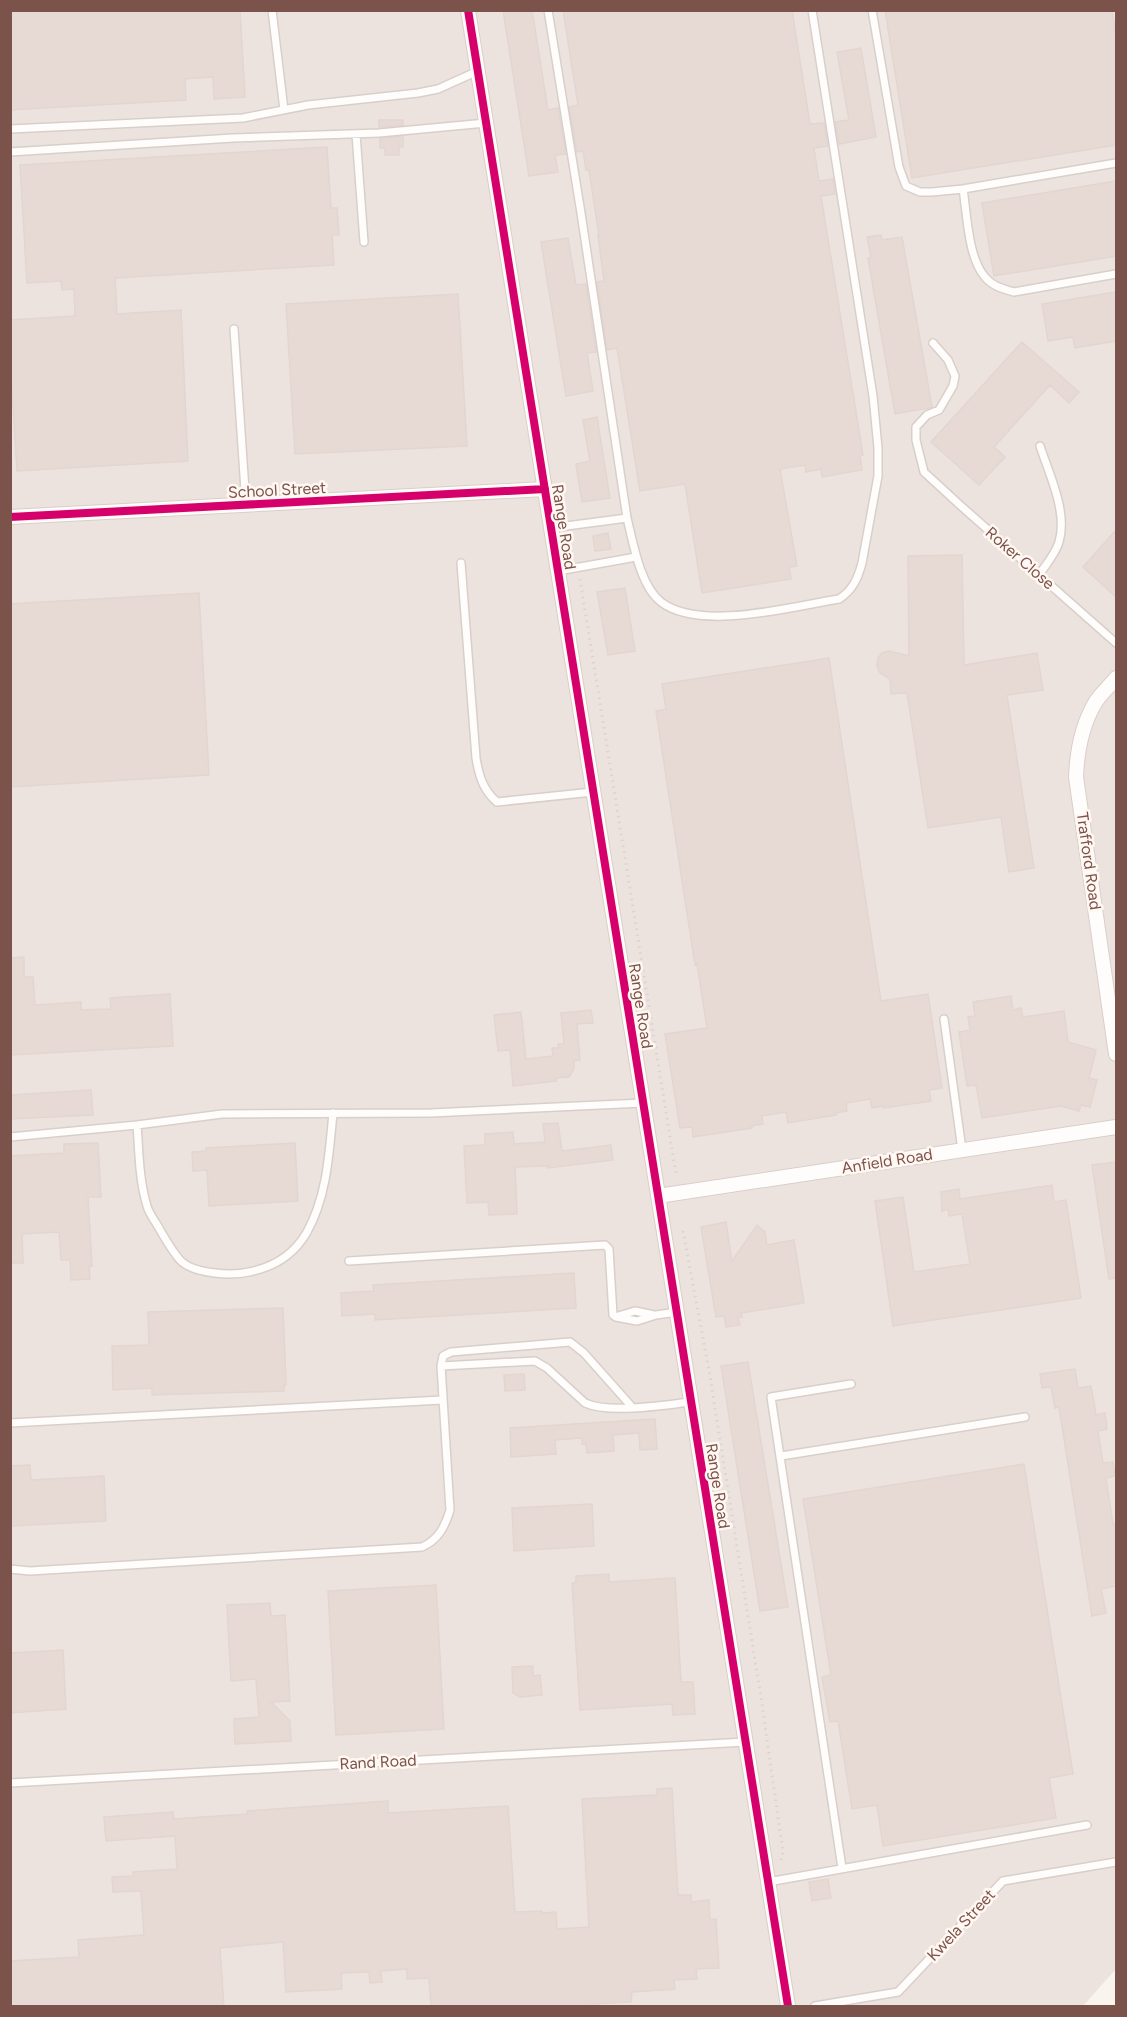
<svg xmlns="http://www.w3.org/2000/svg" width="1127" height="2017" viewBox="0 0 1127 2017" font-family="Figtree,sans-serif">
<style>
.industrial{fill:#ede3de}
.building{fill:#e7dad5;stroke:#e3d5d0;stroke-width:1.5}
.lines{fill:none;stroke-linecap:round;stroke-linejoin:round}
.lane-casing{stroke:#d8cfca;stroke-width:10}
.street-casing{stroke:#d8cfca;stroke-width:16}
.path{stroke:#ddd2ce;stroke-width:3;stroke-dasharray:1.5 4.5;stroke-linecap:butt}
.lane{stroke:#fefdfc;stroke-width:7}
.street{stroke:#fefdfc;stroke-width:14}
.cycleway-casing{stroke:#fff7f2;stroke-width:11}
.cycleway{stroke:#d6006c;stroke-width:8}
.labels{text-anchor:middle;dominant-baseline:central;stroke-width:5;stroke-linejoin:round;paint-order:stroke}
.street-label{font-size:16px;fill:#7c534a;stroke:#fff7f2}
</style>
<rect width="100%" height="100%" fill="#faf4ee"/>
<!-- industrial -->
<path class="industrial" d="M11,11H1116V1969L1083,2006H11Z"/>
<!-- building -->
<path class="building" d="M10,10H240L245,97L214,99L213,77L185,79L186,100L10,110Z
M503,10H532L548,110L558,108L566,154L555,155L558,172L529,176Z
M563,10H792L810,124L824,123L828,146L814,148L819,181L833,179L835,194L821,196L863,455L860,456L862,470L822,477L821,469L806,472L805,465L780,469L797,566L789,567L791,579L702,593L685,484L640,491L617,348L607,350L597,282L604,281L598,236H599L589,170H586L583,151L577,152L569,107L578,105Z
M885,10H1112L1116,36V145L912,178Z
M861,48L876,137L839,144L835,122L849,120L837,52Z
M379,120H403V125L379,127Z
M403,136V147H399V155H385V148H380V139Z
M327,147L331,208H337L339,235H332L334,265L115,278L117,314L181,310L188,461L17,471L10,358V320L75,316L74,289L62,290L61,281L27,283L20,165Z
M1116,181V256L994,276L982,203Z
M881,235L882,240L902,237L932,407L929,408L895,414L868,258L871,257L867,237Z
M568,238L576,285L586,284L596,352L587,353L593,391L566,396L541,242Z
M1116,292V341L1075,348L1073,337L1048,341L1042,304Z
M458,294L467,446L295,454L286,304Z
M1022,342L1079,392L1069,403L1050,385L994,447L1005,457L979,485L931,442Z
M597,417L610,498L582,502L576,464L590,461L583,420Z
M1116,530V597L1083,567Z
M608,533L611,549L595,551L593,536Z
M962,555L964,665L1037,653L1043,690L1007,695L1034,868L1009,872L1001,817L928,828L907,693L891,694L890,679L880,673L877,666L878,658L882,653L889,651L909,656L908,556Z
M625,588L635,651L608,655L597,592Z
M199,593L209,775L10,787V604Z
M829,658L881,1001L928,994L942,1088L929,1090L931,1101L883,1108L882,1106L872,1108L870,1099L846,1103L847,1111L836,1113V1115L788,1123L786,1112L762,1116L763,1124L752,1126V1128L693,1137L692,1127L680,1128L665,1034L707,1028L697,964L695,965L656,711L666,709L662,684Z
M24,957V977H33L35,1005L81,1002V1010L111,1009L110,998L170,994L173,1046L10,1055V958Z
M1011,996L1013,1010L1021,1008L1023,1017L1064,1011L1068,1042L1096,1050L1089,1078L1097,1080L1090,1107L1081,1105L1079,1111L1061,1106L982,1118L976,1085L967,1086L959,1032L970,1030L968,1017L975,1016L973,1002Z
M591,1010L593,1023L577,1024L580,1060L574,1061V1069L569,1077L556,1078V1081L513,1086L510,1050L498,1051L494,1015L521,1012L526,1059L553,1056L552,1048H558V1044H564L561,1013Z
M91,1090L93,1115L10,1119V1095Z
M558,1123L562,1151L611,1145L613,1160L548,1168V1166L515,1167L517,1214L489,1215L488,1202L467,1203L464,1146L485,1145V1134L513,1132L514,1144L545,1142L543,1124Z
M98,1143L101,1197H88L92,1266L89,1267L90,1279L71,1280L70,1260H61L59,1232L22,1234L23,1263H10V1156L64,1153V1144Z
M295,1143L298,1201L209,1206L207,1170L193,1171L192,1152L206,1151V1148Z
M1116,1162V1278L1109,1279L1092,1165Z
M1052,1185L1054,1202L1066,1200L1081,1298L893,1326L875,1201L903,1197L914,1272L970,1264L962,1214L949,1216L948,1209L942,1211L941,1192L959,1189L960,1199Z
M726,1222L732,1261L757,1225L765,1232L767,1245L794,1240L804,1303L741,1313L742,1317H738L740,1325L726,1327L724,1316L716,1317L701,1227Z
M574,1273L576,1308L375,1320V1314L342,1316L341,1293L374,1291L373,1285Z
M283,1308L286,1385H284V1391L152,1395V1388L113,1390L112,1346L149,1345L148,1312Z
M748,1362L788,1607L760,1611L721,1366Z
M1075,1369L1078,1388L1091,1386L1096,1415L1105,1413L1107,1429L1098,1431L1103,1463L1113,1462L1115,1476L1106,1478L1113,1524H1116V1586L1101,1589L1106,1613L1092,1616L1059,1407L1055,1408L1051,1387L1042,1388L1040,1374Z
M524,1374L525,1390L505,1391L504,1375Z
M655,1419L657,1449L640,1450L639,1433L613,1435L614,1451L587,1453L586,1444H582V1438L555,1440L556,1454L511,1457L510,1428Z
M1024,1464L1073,1774L1049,1778L1056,1818L883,1846L877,1805L852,1809L838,1721L830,1722L822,1677L831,1675L803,1499Z
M30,1465L31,1480L104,1476L106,1521L10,1526V1466Z
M592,1504L594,1546L514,1551L512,1508Z
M609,1574V1582L675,1578L681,1682H693L695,1714L673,1715L672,1704L580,1710L572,1583L576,1582V1576Z
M436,1585L444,1729L336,1735L328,1591Z
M270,1603L271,1616L285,1615L290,1701L271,1702L290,1721L291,1741L235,1744L234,1719L259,1717L256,1679L231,1681L227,1605Z
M63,1650L66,1709L10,1713V1653Z
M533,1666V1676L540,1675L542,1695L520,1697L513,1693L512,1667Z
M672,1788L678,1895H691V1902L709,1900L710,1920L716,1919L719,1968L696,1969L697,1979L674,1980L675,1989L632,1992L631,2002L592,2004V2007H431L429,1978L407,1979V1969L381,1971L382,1982L370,1983L369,1972L341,1973L342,1989L286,1992L283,1942L220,1948L224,2007H10V1961L79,1957L78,1940L144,1935L141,1891L113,1892L112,1877L133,1876V1872L177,1869L175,1836L106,1841L104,1817L173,1812L174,1819L247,1814V1811L388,1801V1813L508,1806L515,1912L542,1911V1913L556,1912L557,1929L589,1927L582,1799L657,1795V1789Z
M828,1879L831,1898L812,1901L809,1882Z"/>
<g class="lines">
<defs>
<path id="lane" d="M272,10L284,110
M548,10L581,213L627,518C633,542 640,586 661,602C700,632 794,606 839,599C853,590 858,578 862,563L878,476V448L873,396L812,10
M872,10L899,167L906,186L920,192H932L963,189L1116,163
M10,129L243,118L308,105L418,93L438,89L478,71
M356,134L364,242
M10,152L233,138L379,133L486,123
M963,189C967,214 968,258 985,277C992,286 1003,289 1014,292L1116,274
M234,329L246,505
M933,343L948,360L955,376L953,386L939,410L927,415L916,427V440L924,472L961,506L1116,643
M551,528L627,518
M461,563L476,758C479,776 483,790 497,802L593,792
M558,571L636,557
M1039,575C1046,564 1055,555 1059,542C1068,512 1049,474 1040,446
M944,1019L962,1150
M137,1125C139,1151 139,1180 147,1206C149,1214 156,1222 160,1230C166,1240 172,1251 180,1260C193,1274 232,1276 249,1272C274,1267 294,1255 307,1232C327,1196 329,1154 333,1113
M10,1137L137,1125L222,1114L431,1113L643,1103
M349,1261L605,1245L609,1249L613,1315L616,1317
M618,1316L635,1311L654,1315
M616,1317L637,1321L656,1315L677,1312
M441,1366L535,1361L547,1368L585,1403C610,1414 663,1405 691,1402
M10,1423L442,1400
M781,1456L1025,1417
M10,1569L30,1571L422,1547C438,1540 445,1527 450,1510L441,1366L443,1356L451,1352L570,1342L584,1353L632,1407
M10,1783L745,1742
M842,1868L771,1397L851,1384
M768,1882L1087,1825
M815,2006L898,1992L1003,1881L1116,1862"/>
<path id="street" d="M468,10L788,2006
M10,517L545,489
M1116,678C1110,686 1100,694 1095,703C1082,725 1077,752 1076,777L1116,1054
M658,1196L1116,1127"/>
</defs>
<!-- lane casing -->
<use href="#lane" class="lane-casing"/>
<!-- street casing -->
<use href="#street" class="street-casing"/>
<!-- path -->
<path class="path" d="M580,579L676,1174
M683,1231L709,1370L761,1698L783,1852L781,1860"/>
<!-- lane -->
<use href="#lane" class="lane"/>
<!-- street -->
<use href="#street" class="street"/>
<defs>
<path id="cycleway" d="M468,10L788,2006
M10,517L545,489"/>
</defs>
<!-- cycleway casing -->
<use href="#cycleway" class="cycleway-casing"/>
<!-- cycleway -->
<use href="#cycleway" class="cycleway"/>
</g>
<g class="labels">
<!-- street labels -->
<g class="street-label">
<text transform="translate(277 490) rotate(-3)">School Street</text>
<text transform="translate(564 527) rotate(81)">Range Road</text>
<text transform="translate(1020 558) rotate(41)">Roker Close</text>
<text transform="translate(1089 861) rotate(82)">Trafford Road</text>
<text transform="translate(641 1006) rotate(81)">Range Road</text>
<text transform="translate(887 1161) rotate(-9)">Anfield Road</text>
<text transform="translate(718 1486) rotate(81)">Range Road</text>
<text transform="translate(378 1762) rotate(-3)">Rand Road</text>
<text transform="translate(961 1925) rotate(-47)">Kwela Street</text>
</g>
</g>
<!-- border -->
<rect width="1127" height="2017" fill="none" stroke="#7c534a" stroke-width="24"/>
</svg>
